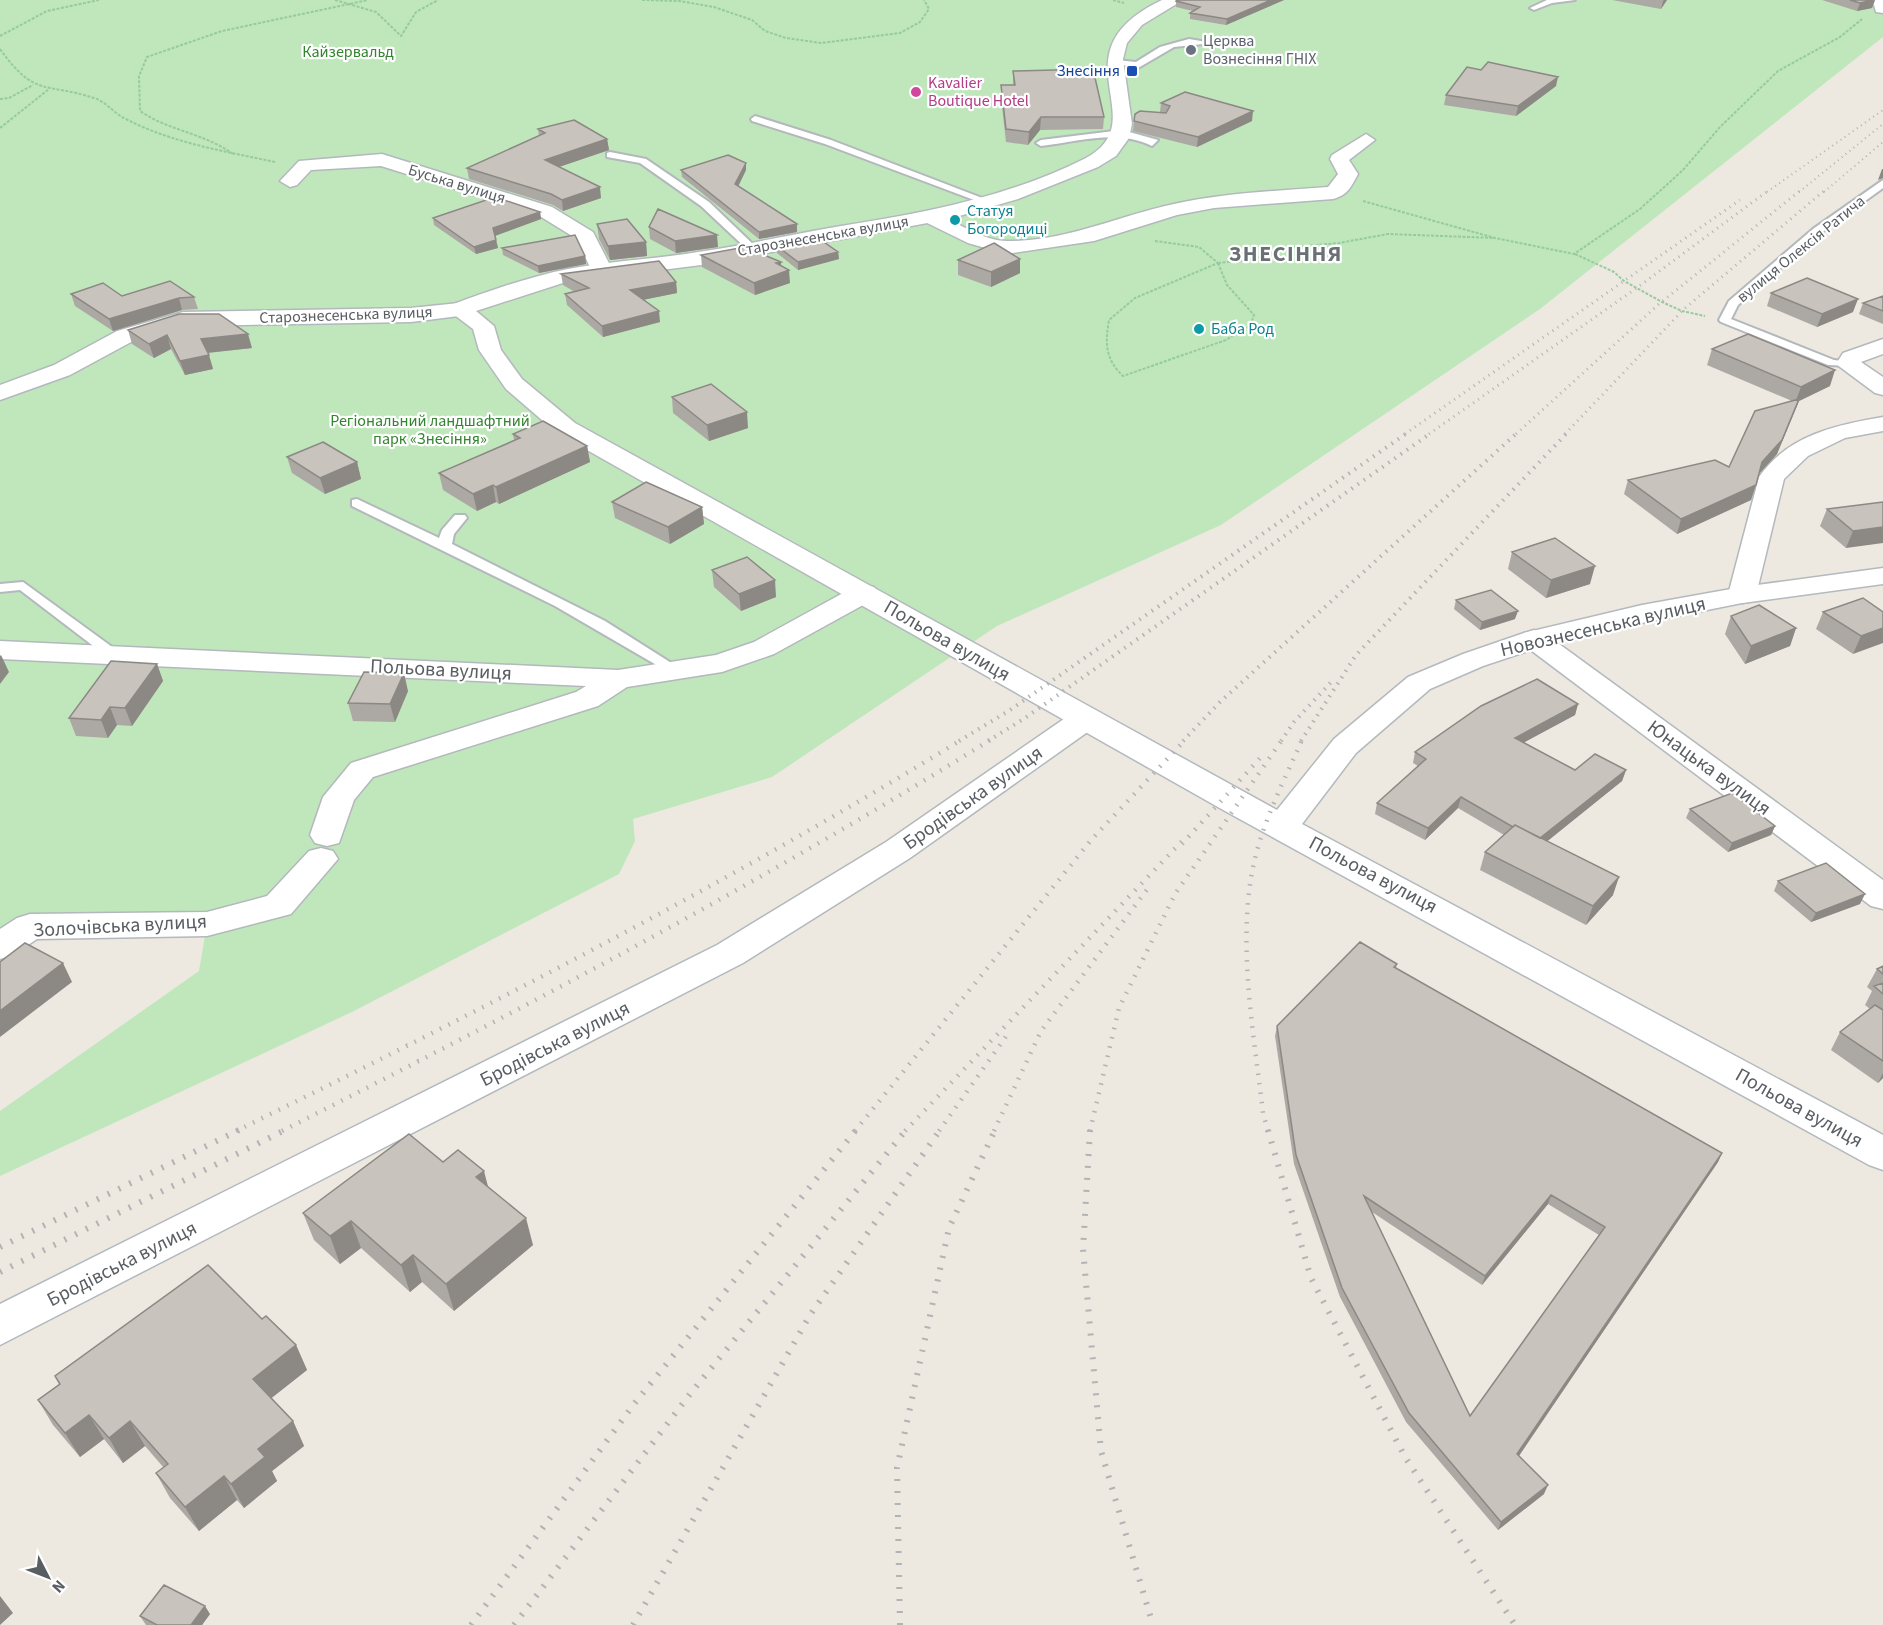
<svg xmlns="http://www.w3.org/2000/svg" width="1883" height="1625" viewBox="0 0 1883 1625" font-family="'Source Sans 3',sans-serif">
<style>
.green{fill:#bfe7bb}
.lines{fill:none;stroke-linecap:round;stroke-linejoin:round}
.lane-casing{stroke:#b3b8bc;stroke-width:4}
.street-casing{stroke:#b3b8bc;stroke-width:3}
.secondary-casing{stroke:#b4b9be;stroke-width:3}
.path{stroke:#95cb9e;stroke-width:2;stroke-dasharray:3 1.5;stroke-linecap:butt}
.lane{fill:#fff;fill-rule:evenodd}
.street{fill:#fff;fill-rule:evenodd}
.secondary{fill:#fff;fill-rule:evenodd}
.rail-far4{stroke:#b2b3b4;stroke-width:2;stroke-dasharray:1 4;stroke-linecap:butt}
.rail-far3{stroke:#b2b3b4;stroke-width:3;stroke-dasharray:1 5;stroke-linecap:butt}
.rail-far2{stroke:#b2b3b4;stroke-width:4;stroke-dasharray:1.5 6;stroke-linecap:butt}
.rail-far1{stroke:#b2b3b4;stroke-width:4.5;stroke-dasharray:1.5 8;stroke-linecap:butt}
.rail{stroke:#b2b3b4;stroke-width:6;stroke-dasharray:2 10;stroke-linecap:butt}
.wall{fill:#aca8a3;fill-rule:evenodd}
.shaded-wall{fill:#8c8884}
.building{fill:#c8c3bd;stroke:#8c8884;stroke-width:1.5;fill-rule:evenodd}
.worship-dot{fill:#6b7280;stroke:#fff;stroke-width:2}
.transit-dot{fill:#1a4fb4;stroke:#fff;stroke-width:2}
.hotel-dot{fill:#d1479c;stroke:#fff;stroke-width:2}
.culture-dot{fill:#0f9aa8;stroke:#fff;stroke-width:2}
.labels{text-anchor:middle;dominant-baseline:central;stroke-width:4.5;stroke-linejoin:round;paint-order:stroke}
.far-worship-label{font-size:16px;fill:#5b616d;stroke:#fff;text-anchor:start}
.far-park-label{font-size:16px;fill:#33842e;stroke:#fff}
.far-transit-label{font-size:16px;fill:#164399;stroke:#fff;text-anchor:end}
.far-hotel-label{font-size:16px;fill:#b23c85;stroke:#fff;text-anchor:start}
.far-street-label{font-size:16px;fill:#595e63;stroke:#fff}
.far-culture-label{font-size:16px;fill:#0d838f;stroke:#fff;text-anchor:start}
.street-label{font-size:20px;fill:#595e63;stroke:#fff}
.far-district-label{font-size:22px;font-weight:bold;letter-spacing:1.5px;fill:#6a7075;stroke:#fff}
</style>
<rect width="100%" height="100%" fill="#ede9e0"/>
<!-- green -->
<path class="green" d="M0,0H1883V37L1540,309L1221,525L997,626L772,777L633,819L635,841L619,874L352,1012L0,1176V1111L199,971L207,924L0,941Z"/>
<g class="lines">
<defs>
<path id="lane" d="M1547,0H1575L1552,3L1534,10L1530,8Z
M1189,39L1213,43L1174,47L1138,68L1112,63L1116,60L1136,62L1160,47Z
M755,116L831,140L990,201L982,203L825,144L752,121L751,119Z
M1122,130L1158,140L1152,146C1119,129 1080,141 1041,146L1036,143L1041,140Z
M610,152L646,159L709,202L758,249L749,251L701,206L640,163L607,157V153Z
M1883,180V188L1821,233L1738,305L1731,319L1834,360L1852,362V366L1828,365L1721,322L1719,320L1729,301L1813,229Z
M357,499L439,538L442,530L455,515H465L467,518L454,534L452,544L605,621L684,671L682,674H672L555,606L352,506V500Z
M23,582L119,652L121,655L119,658H109L20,590L0,592V584Z"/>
<path id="street" d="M1866,0H1883V13L1876,12L1874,5Z
M1366,134L1375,140L1349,160L1358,174C1351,187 1348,195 1333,199L1214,208L1177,215L1094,241L1006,254L968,243L923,221L920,217L923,213H937C958,223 985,242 1009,241C1067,241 1118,216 1174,204C1224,193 1277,191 1328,187L1338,174L1330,159L1332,155Z
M382,154L552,207L593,232L613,271L610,276H594L577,239L538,215L381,166L311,170L297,185L290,187L280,181L299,161Z
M459,303L467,305L470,310L467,315L411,322L183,326L133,341L70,375L0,400V385L54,365L117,331L183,312L411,308Z
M1883,339V354L1861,362L1883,377V395L1875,393L1836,364L1843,353Z
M1883,417V431L1845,438L1808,456L1784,479L1756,595L1752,601L1742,603L1732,601L1728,595L1759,477C1788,435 1836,425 1883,417Z
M864,585L874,587L878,593L874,599L774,654L722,672L627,687L598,706L373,777L354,800L339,843L327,846L315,843L310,835L323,797L351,763L576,692L586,686L0,659V641L618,670L716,655L754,642L854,587Z
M1534,630L1544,633L1883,880V909L1871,906L1524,645L1519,639L1524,633Z
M1085,709L1096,712L1100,719L1096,726L910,858L743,963L0,1345V1304L717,945L886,842L1074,712Z
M321,848L333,851L338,859L291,914L207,936L37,939L13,955L0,959V929L17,918L30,914L207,912L267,896L309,851Z"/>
<path id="secondary" d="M1162,0H1183L1142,25L1127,43L1123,59L1132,124L1129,138L1116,156L1098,167L1018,199L949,219L701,265L566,282L476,311L494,326L501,350L522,379L575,423L1277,810L1334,739L1408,677L1463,654L1524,633L1642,605L1742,587L1883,568V584L1742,603L1642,623L1543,646L1483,666L1430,689L1356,753L1302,824L1883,1135V1170L1869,1165L1225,811L557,433L506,389L479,350L473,329L448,310L451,305C489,291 528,277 568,269C611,261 655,259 698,252C746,245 793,234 841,226C924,213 1008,197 1084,159C1159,121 1050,53 1162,0Z"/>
</defs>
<!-- lane casing -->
<use href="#lane" class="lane-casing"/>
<!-- street casing -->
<use href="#street" class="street-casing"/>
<!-- secondary casing -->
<use href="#secondary" class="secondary-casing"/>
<!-- path -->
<path class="path" d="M335,0L376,12L401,36L416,12L438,0
M642,0L679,1L714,7L752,20L765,31L786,38L821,43L900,33L920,22L929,9L924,0
M1113,0L1124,3
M0,36L47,11L99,0
M0,49C35,98 45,82 94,98C105,101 114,113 124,118C171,143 224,151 275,162
M0,99L9,98L33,85
M0,128L49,89
M233,154C204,133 169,131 140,111L139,76L147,57L222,31L368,0
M1363,201L1495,238L1574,254L1640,209L1683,170L1720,127L1778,71L1840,37L1862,19
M1155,241L1199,247L1218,263
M1575,254L1614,272L1624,281L1662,302L1682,311L1705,316
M1218,263L1227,285L1254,315L1250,326L1226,340L1123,376C1105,359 1105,343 1109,320L1135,298Z
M1218,263L1248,260L1294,247L1339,243L1388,234L1495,238"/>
<!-- lane -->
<use href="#lane" class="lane"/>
<!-- street -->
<use href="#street" class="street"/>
<!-- secondary -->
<use href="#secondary" class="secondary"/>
<!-- rail-far4 -->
<path class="rail-far4" d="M1767,192L1883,110
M1799,192L1883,124
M1824,192L1883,142"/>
<!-- rail-far3 -->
<path class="rail-far3" d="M1405,434L1740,200
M1429,434L1638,287L1769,190
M1516,434L1659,304L1801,190
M1565,434L1684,309L1825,190"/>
<!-- rail-far2 -->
<path class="rail-far2" d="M959,741L1010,710L1407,433
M988,741L1025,718L1431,433
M1183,741L1220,702L1517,433
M1281,741L1294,722L1334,679
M1301,741L1356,655L1567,433"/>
<!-- rail-far1 -->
<path class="rail-far1" d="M1182,844L1261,757
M236,1131C482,1010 727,884 961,740
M282,1131C523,1009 761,883 990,740
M855,1131L1092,839L1185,740
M905,1131L1186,837
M939,1131L1007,1035
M994,1131L1041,1031L1149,887
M1090,1131L1119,1008L1175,894L1282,740
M1268,1131L1263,1113C1254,1036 1238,949 1252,872C1261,825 1283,783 1302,740"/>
<!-- rail -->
<path class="rail" d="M1090,1130L1083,1249L1101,1451L1153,1625
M1268,1130L1311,1278L1405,1457L1515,1625
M0,1247L239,1130
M0,1272L285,1130
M471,1625L634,1404L856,1130
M514,1625L690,1394L906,1130
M633,1625L810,1315L940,1130
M900,1625L897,1468L949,1228L995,1130"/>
</g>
<!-- wall -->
<path class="wall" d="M1177,0H1284L1226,25L1190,19V13L1193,11L1176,7V1Z
M1612,0H1667L1661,9Z
M1822,0H1875L1872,8L1857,11Z
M1013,71L1104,117L1103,129L1040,130L1028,145L1006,142L1001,98V85H1013Z
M1556,86L1516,116L1444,105L1446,95Z
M1161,103L1252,121L1197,147L1133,131L1134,121L1160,112Z
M538,129L607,139L609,150L559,167L601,198L563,211L553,205L469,179L467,168L539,136Z
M746,163V170L738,186L797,232L759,239L682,177L681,170Z
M540,212L541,219L495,235L498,248L476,254L434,225L433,218Z
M597,224L646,242L647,256L610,260L599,239Z
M649,227L718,247L676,253L650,239Z
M777,246L838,252L839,259L798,270L777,253Z
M502,248L585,256L586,264L539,273L503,255Z
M701,255L790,283L755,295L702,267Z
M958,260L1020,273L991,287L958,275Z
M561,274L676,282L677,293L643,300L660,322L603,337L567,305L565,294L575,292L563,285Z
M1771,293L1853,312L1817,327L1767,306Z
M71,294L194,297L198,309L182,310L113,331L75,306Z
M1883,296V324L1859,314L1863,303Z
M128,330L252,348L208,353L213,369L185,375L171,349L154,358L132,344Z
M1712,349L1830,386L1799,401L1777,454L1758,475L1751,500L1677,534L1624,494L1628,480L1729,467L1792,401L1707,365Z
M672,397L748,428L709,441L673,413Z
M513,434L587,446L590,462L499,504L496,502L477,511L443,490L439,473L514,440Z
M287,457L357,462L361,479L325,494L292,473Z
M612,502L702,507L704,524L670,544L615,518Z
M1883,502L1846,548L1820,526L1827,509Z
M1512,552L1590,584L1546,598L1508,569Z
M712,570L776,597L741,611L714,587Z
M1456,600L1515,619L1480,630L1454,609Z
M1823,612H1883L1853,654L1816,629Z
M1731,616L1796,628L1790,646L1745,664L1725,634Z
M157,664L163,681L132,726L117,725L108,738L76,736L69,718Z
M408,691L395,722L353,721L348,703Z
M1578,704L1575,715L1524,742L1575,770H1626L1622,781L1547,841L1613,895L1586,925L1480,870L1485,852L1504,835L1458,808L1425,840L1375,814L1377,803L1418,766L1413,763L1415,752Z
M1690,809L1775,826L1771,835L1728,852L1686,818Z
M1778,881L1860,904L1811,922L1774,891Z
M1397,964L1396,968L1722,1153L1718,1162L1519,1456L1544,1494L1498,1530L1406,1422L1340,1297L1294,1164L1275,1036L1277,1026ZM1548,1204L1599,1235L1470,1416L1372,1212L1482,1285Z
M1883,966V1078L1878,1083L1831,1050L1840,1032L1870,1009L1865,1005L1872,991L1867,987L1877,969Z
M443,1162L488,1187L533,1245L454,1311L422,1282L410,1292L361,1248L340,1264L314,1240L303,1213Z
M262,1319L296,1345L307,1370L271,1398L293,1421L304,1446L272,1471L277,1481L244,1508L237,1500L199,1531L170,1498L156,1473L164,1468L145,1446L123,1463L104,1439L80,1457L53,1425L38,1400L59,1384L55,1376Z
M210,1614L202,1625H146L140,1616Z"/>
<!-- shaded-wall -->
<path class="shaded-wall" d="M1271,0H1284L1226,25L1227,19Z
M1664,0H1667L1661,9L1663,1Z
M1875,0L1872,8L1857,11L1860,3Z
M1558,77L1556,86L1516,116L1518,106Z
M1253,111L1252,121L1197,147L1198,137Z
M1041,117L1040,130L1028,145L1029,132Z
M607,139L609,150L547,171L545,160Z
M746,163V170L736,191L735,184Z
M1882,169H1883V178L1878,180Z
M600,187L601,198L563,211L562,200Z
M540,212L541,219L495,236L493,228Z
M797,224V232L759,239V232Z
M717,235L718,247L676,253L675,241Z
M496,240L498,248L476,254L474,247Z
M646,242L647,256L610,260L608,246Z
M838,252L839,259L798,270V262Z
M585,256L586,264L539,273L538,266Z
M1020,259V273L991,287V272Z
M781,262V273L789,270L790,283L755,295L754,283L776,263Z
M676,282L677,293L632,302L630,290Z
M179,298L182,310L113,331L109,319Z
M1858,299L1853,312L1817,327L1822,314Z
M659,311L660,322L603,337L602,326Z
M248,334L252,348L205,353L201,339Z
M167,335L171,349L154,358L149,344Z
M209,355L213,369L185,375L180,361Z
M1835,370L1830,386L1799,401L1777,454L1757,476L1762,462L1795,403L1801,387Z
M747,412L748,428L709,441L707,425Z
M587,446L590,462L499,504L496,487Z
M357,462L361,479L325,494L320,478Z
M493,485L496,502L477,511L473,494Z
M1756,485L1751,500L1677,534L1681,519Z
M702,507L704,524L670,544L668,527Z
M1883,527V543L1846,548L1853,531Z
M1595,566L1590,584L1546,598L1551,580Z
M775,580L776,597L741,611L739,594Z
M1518,611L1515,619L1480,630L1482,622Z
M1796,628L1790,646L1745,664L1751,646Z
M1883,628V643L1853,654L1861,636Z
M1,655L9,672L0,684V656Z
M157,664L163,681L132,726L125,708Z
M404,673L408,691L395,722L390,704Z
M1578,704L1575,715L1512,749L1515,738Z
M110,707L117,725L108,738L101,720Z
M1626,770L1622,781L1534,852L1537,840Z
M1461,797L1458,808L1425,840L1428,828Z
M1775,826L1771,835L1728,852L1732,843Z
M1619,877L1613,895L1586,925L1593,906Z
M1865,894L1860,904L1811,922L1816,913Z
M63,963L72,982L0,1037V1011Z
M1883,1073V1078L1878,1083Z
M1722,1153L1718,1162L1514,1463L1517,1454Z
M484,1171L491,1198L476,1177Z
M1551,1195L1548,1204L1482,1285L1485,1276Z
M526,1218L533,1245L454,1311L446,1284Z
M351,1221L361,1248L340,1264L330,1236Z
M413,1255L422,1282L410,1292L401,1265Z
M296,1345L307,1370L264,1404L253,1379Z
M89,1415L104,1439L80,1457L65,1433Z
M130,1421L145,1446L123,1463L109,1438Z
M293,1421L304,1446L272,1471L277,1481L244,1508L231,1484L258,1449Z
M224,1476L237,1500L199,1531L185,1507Z
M1548,1485L1544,1494L1498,1530L1501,1522Z
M0,1596L13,1613L0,1625Z
M205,1606L210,1614L202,1625H191Z"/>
<!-- building -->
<path class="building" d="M1177,0H1271L1227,19L1190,13L1200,7L1176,1Z
M1850,0H1873L1860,3Z
M1488,62L1558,77L1518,106L1446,95L1467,67L1481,70Z
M1093,69L1104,117H1041L1029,132L1006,129L1001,85H1015L1013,71Z
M1185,92L1253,111L1198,137L1134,121L1135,114L1140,111L1166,113L1170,106L1161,103Z
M574,120L607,139L545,160L600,187L562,200L551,194L467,168L545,133L538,129Z
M728,155L746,163L735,184L797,224L759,232L681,170Z
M495,197L540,212L493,228L496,240L474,247L433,218Z
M658,209L717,235L675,241L649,227Z
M627,219L646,242L608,246L597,224Z
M575,235L585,256L538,266L502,248Z
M818,238L838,252L798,262L777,246Z
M994,243L1020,259L991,272L958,260Z
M745,247L781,262L776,263L789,270L754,283L701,255Z
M659,261L676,282L630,290L659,311L602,326L565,294L589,288L561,274Z
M1807,278L1858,299L1822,314L1771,293Z
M170,281L194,297L179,298L109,319L71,294L103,283L122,296Z
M1883,296V311L1863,303Z
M179,314H219L248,334L201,339L209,355L180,361L167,335L149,344L128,330Z
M1748,334L1835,370L1801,387L1712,349Z
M711,384L747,412L707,425L672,397Z
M1799,399L1782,440L1762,462L1756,485L1681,519L1628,480L1715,460L1729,467L1755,411Z
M543,421L587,446L496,487L493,485L473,494L439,473L520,438L513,434Z
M323,442L357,462L320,478L287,457Z
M646,482L702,507L668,527L612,502Z
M1883,502V527L1853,531L1827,509Z
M1555,538L1595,566L1551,580L1512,552Z
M747,557L775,580L739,594L712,570Z
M1491,590L1518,611L1482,622L1456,600Z
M1863,598L1883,612V628L1861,636L1823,612Z
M1759,605L1796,628L1751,646L1731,616Z
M111,661L157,664L125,708L110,707L101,720L69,718Z
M364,672L404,673L390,704L348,703Z
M1537,679L1578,704L1515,738L1575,770L1595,754L1626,770L1540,838L1515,825L1513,827L1461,797L1428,828L1377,803L1426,759L1415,752L1481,706Z
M1732,793L1775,826L1732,843L1690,809Z
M1515,825L1619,877L1593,906L1485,852Z
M1826,863L1865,894L1816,913L1778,881Z
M1360,942L1397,964L1394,967L1722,1153L1517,1454L1548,1485L1501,1522L1409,1413L1342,1288L1296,1155L1277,1026ZM1551,1195L1605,1227L1470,1416L1364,1196L1485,1276Z
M25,943L63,963L0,1011V962Z
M1883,966V974L1877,969Z
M1883,983V994L1874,986Z
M1875,1005L1883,1010V1061L1840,1032Z
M409,1134L443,1162L458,1150L484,1171L476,1177L526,1218L446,1284L413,1255L401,1265L351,1221L330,1236L303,1213Z
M208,1265L262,1319L266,1316L296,1345L253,1379L293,1421L258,1449L265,1457L231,1484L224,1476L185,1507L156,1473L168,1464L130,1421L109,1438L89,1415L65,1433L38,1400L60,1384L55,1376Z
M164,1585L205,1606L191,1625H157L140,1616Z"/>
<!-- markers -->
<circle class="worship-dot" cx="1191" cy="50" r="6"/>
<rect class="transit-dot" x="1126" y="65" width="12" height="12" rx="3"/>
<circle class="hotel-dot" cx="916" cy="92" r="6"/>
<g class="culture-dot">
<circle cx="955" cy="220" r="6"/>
<circle cx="1199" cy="329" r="6"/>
</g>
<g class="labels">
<!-- far-worship labels -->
<g class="far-worship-label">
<text x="1203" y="41">Церква<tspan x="1203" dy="18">Вознесіння ГНІХ</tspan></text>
</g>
<!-- far-park labels -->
<g class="far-park-label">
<text x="348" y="52">Кайзервальд</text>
<text x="430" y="421">Регіональний ландшафтний<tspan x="430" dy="18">парк «Знесіння»</tspan></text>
</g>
<!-- far-transit labels -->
<g class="far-transit-label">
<text x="1120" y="71">Знесіння</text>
</g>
<!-- far-hotel labels -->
<g class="far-hotel-label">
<text x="928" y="83">Kavalier<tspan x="928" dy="18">Boutique Hotel</tspan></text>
</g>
<!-- far-street labels -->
<g class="far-street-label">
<text transform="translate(457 184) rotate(17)">Буська вулиця</text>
<text transform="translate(823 236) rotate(-10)">Старознесенська вулиця</text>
<text transform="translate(1801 249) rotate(-39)">вулиця Олексія Ратича</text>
<text transform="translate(346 315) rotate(-2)">Старознесенська вулиця</text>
</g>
<!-- far-culture labels -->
<g class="far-culture-label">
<text x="967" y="211">Статуя<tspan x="967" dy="18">Богородиці</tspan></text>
<text x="1211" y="329">Баба Род</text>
</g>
<!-- street labels -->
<g class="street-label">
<text transform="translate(1603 627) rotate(-13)">Новознесенська вулиця</text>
<text transform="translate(947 641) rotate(30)">Польова вулиця</text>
<text transform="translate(441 670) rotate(3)">Польова вулиця</text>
<text transform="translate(1709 768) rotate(36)">Юнацька вулиця</text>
<text transform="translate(973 798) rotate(-35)">Бродівська вулиця</text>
<text transform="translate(1373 875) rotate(28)">Польова вулиця</text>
<text transform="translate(120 926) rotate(-3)">Золочівська вулиця</text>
<text transform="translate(555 1044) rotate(-27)">Бродівська вулиця</text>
<text transform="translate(1799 1108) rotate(29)">Польова вулиця</text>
<text transform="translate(122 1264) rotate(-27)">Бродівська вулиця</text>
</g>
<!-- far-district labels -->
<g class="far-district-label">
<text x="1286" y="254">ЗНЕСІННЯ</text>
</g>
</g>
<!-- north arrow -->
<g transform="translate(48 1577) rotate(132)" stroke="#ffffff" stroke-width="4.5" paint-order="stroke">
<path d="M0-4.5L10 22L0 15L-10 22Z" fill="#595e63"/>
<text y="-9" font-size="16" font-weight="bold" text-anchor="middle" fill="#595e63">N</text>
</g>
</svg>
